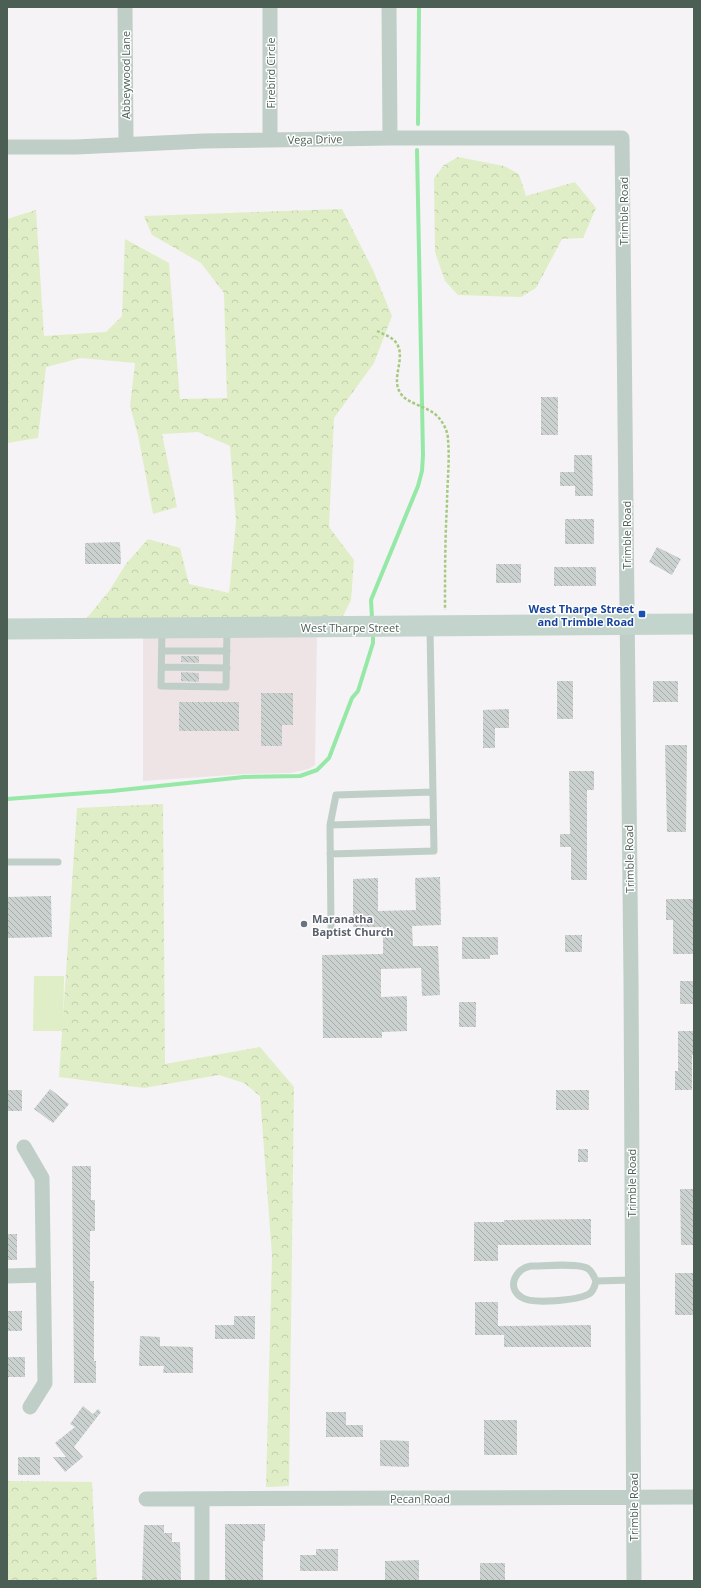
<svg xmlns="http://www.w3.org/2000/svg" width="701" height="1588" viewBox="0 0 701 1588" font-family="'Open Sans',sans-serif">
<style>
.commercial{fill:#eee4e6}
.forest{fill:url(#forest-crowns)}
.pitch{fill:#dfeec6}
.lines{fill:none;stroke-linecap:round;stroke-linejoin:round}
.stream{stroke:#96e8a6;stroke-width:4}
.building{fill:url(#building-back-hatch)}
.path{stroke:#a5ca7f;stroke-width:2.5;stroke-dasharray:3 2;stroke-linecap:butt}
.lane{stroke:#bfcec6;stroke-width:7}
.street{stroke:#bfcec6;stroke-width:15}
.secondary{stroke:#c2d4cb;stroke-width:21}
.transit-dot{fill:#1a4fb4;stroke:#fff;stroke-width:1.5}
.worship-dot{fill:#6b7280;stroke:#fff;stroke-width:1.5}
.labels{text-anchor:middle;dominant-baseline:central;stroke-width:3;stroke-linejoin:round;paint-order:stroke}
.street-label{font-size:11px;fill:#4b5f54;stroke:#fff}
.transit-label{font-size:11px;font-weight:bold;fill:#164399;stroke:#fff;text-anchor:end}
.worship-label{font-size:11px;font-weight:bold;fill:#5b616d;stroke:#fff;text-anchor:start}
</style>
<defs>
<pattern id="forest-crowns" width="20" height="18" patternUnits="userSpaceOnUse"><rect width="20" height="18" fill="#dfeec6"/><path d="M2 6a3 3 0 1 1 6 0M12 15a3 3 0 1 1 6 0" fill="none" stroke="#c1ceac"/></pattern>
<pattern id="building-back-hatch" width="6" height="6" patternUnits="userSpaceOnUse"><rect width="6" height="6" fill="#cad1cf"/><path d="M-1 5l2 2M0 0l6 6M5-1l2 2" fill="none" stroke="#a6adab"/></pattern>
</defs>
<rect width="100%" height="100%" fill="#f5f3f5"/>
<!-- commercial -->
<path class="commercial" d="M317,634L315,765L309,769L290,773L246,774L143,781V635Z"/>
<!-- forest -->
<path class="forest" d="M458,157L504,166L519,174L526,196L575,182L596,208L583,238L562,239L536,288L521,297L458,295L445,281L435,252L434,178L444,165Z
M342,209L373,270L392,316L374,363L334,418L329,527L354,560L351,600L342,618L86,619L109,591L126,564L148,539L180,548L189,584L229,593L236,521L230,446L198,432L162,434L177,507L153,514L138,435L130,406L135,363L81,358L46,367L38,438L7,443V219L36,210L44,336L106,332L122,316L125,239L169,263L180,399L227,398L224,293L201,263L152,235L144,216Z
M163,804L165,1064L260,1047L294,1087L289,1486L266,1487L272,1255L260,1096L244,1083L219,1075L144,1088L59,1077L77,808Z
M7,1481L92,1482L97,1581H7Z"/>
<!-- pitch -->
<path class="pitch" d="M34,976H64L63,1031H33Z"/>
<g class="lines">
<!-- stream -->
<path class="stream" d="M418,124L419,7
M372,618L371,600L418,486L422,471L423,455L417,150
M7,799L112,791L244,777L300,776L317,770L329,758L352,698L358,691L373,643V636"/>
</g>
<!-- building -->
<path class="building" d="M541,397H558V435H541Z
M574,455H592L593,496H575V486H560V472H574Z
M565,519H594V544H565Z
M120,542L121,564H85V543Z
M657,547L681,559L672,575L649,562Z
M496,564H521V583H496Z
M554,567H596V586H554Z
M181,656H199V663L181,662Z
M181,672L199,673V682L181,681Z
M557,681H573V719H557Z
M653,681H678V702H653Z
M261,693H293V725H282V746H261Z
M179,702H239V731H179Z
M509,709V728H495V748H483V710Z
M665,745H687L686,832H667Z
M569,771H594V790H587V880H571V847H560V834H570Z
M440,877L441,925L412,926L413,946H438L440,995L422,996L421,968L381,969V997L407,996V1031L382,1032V1038H323L322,955L383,954V927H353V879L378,878V911L416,910L415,878Z
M51,896L52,937L7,938V897Z
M666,899H694V954H673V920H666Z
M565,935H582V952H565Z
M462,937H498V955H490V959H462Z
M680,981H694V1004H680Z
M459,1002H476V1027H459Z
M678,1031H694V1055H692V1090H675V1071H678Z
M50,1089L69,1104L53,1123L34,1109Z
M7,1090H22V1111H7Z
M556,1090H589V1110H556Z
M578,1149H588V1162H578Z
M72,1166H91V1200H95V1231H90V1281H94V1361H96V1383H74Z
M680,1189H694V1245H681Z
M591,1219V1245H498V1261H474V1222H504V1220Z
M7,1234H17V1260H7Z
M675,1273H694V1315H675Z
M475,1302H498V1326L591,1325V1347H504V1335H475Z
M7,1311H22V1331H7Z
M234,1316H255V1339H215V1325H234Z
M140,1336L160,1337V1346L193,1347V1373H163L164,1366H139Z
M7,1357H25V1377H7Z
M83,1406L93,1414L98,1409L101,1412L74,1447L83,1457L65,1472L53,1457H66L55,1443L75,1427L70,1424Z
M326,1412H346V1425H363V1437H326Z
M484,1420H517V1455H484Z
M380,1440L409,1441V1467L380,1466Z
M18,1457H40V1475H18Z
M225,1524H265V1541H263V1581H225Z
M144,1525H164V1533H172V1542H180L181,1581H142Z
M316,1549H338V1571H300V1555H316Z
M419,1560V1581H385V1561Z
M480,1563H505V1581H480Z"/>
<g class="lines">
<!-- path -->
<path class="path" d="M377,331C383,334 393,337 397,344C406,359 390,379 401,394C409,405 429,406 439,418C444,424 448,432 448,440C450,461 447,483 447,504C445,539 445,574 445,610"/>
<!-- lane -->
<path class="lane" d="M162,630L161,686L226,687L227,628
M162,651H227
M162,667L227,668
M330,825L433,822
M330,854L434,851L430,628
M7,862H58
M331,928L330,825L336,795L433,792
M531,1266C544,1266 577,1263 587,1268C592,1271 594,1276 596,1281C595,1285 594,1291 589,1294C578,1300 532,1305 521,1297C506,1287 516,1268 531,1266Z
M596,1281L632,1280"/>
<!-- street -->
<path class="street" d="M125,7L126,144
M270,7V140
M389,7L390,138
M7,147H76L203,141L390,138H622L631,979L634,1581
M24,1147L42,1178L45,1383L30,1407
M7,1276L43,1275
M146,1499L694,1497
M202,1499V1581"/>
<!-- secondary -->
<path class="secondary" d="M7,629L694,624"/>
</g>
<!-- markers -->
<rect class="transit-dot" x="638" y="610" width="8" height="8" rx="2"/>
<circle class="worship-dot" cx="304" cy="924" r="4"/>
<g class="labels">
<!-- street labels -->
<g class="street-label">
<text transform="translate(270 73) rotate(-90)">Firebird Circle</text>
<text transform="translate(125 75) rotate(-90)">Abbeywood Lane</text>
<text transform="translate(315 139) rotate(-1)">Vega Drive</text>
<text transform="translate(623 211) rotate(-90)">Trimble Road</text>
<text transform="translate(626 535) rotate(-90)">Trimble Road</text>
<text x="350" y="627">West Tharpe Street</text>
<text transform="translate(629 859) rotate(-91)">Trimble Road</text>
<text transform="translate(631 1183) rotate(-90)">Trimble Road</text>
<text x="420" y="1498">Pecan Road</text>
<text transform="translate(633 1507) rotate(-90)">Trimble Road</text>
</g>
<!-- transit labels -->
<g class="transit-label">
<text x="634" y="608">West Tharpe Street<tspan x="634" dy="13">and Trimble Road</tspan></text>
</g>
<!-- worship labels -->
<g class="worship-label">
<text x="312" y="918">Maranatha<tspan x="312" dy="13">Baptist Church</tspan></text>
</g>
</g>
<!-- border -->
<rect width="701" height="1588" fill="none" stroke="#4b5f54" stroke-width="16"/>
</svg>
